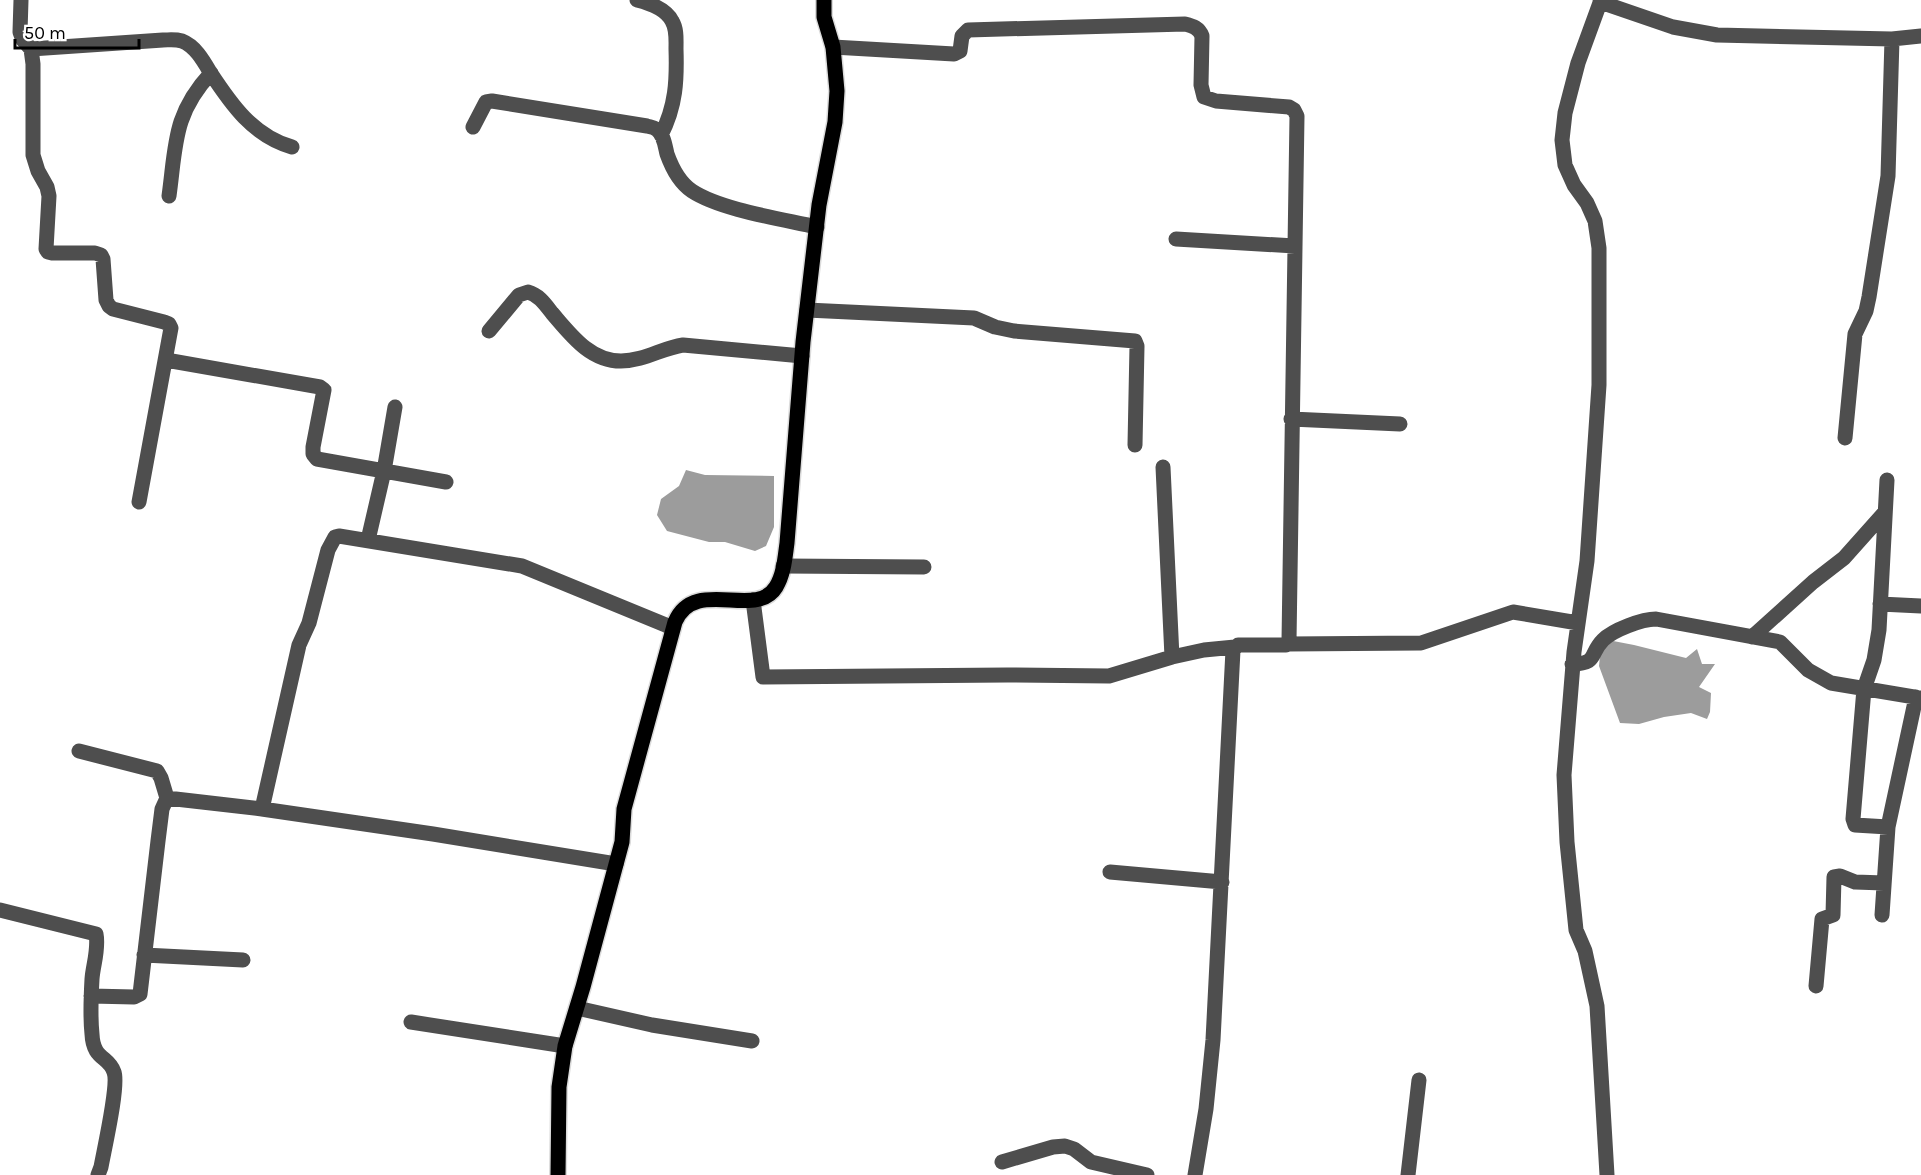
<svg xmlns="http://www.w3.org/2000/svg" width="1921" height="1175" viewBox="0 0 1921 1175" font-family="Karla,sans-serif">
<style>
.water{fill:#9c9c9c}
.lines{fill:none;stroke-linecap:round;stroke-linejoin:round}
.major-casing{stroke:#dbdbdb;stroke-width:18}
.minor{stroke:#4e4e4e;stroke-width:15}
.major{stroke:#000;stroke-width:15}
</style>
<rect width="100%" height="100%" fill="#fff"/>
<!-- water -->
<path class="water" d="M686,470L705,475L774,476V527L766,546L755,551L725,542H709L667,531L657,515L661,499L679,486Z
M1608,640L1634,645L1686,658L1697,649L1702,664H1715L1699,687L1711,693L1710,712L1707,719L1691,713L1664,717L1639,724L1620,723L1599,666L1601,646Z"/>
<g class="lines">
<defs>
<path id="major" d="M558,1175L559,1087L565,1046L583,987L622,842L624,809L675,622C694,576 756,620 776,587C784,574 785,557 787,543L803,342L819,205L835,122L837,91L833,47L824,17V0"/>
</defs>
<!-- major casing -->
<use href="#major" class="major-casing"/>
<!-- minor -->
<path class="minor" d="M21,0L20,32L23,40L31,49L33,64V155L38,171L47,187L49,196L46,249L48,252L52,253H95L101,255L103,259L106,300L109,306L113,309L164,322L169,324L171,328L139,502
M637,0C649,3 666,9 672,21C677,29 676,40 676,49C677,80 676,106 661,135
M1601,0L1578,63L1565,113L1562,140L1565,165L1574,185L1587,203L1595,221L1599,248V385L1587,561L1574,652L1564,775L1567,842L1576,930L1585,951L1597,1006L1607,1175
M1600,2L1673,27L1717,35L1892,39L1921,36
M833,47L954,54L960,51L962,36L968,30L1185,24C1193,26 1199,28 1202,36L1201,85L1204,97L1216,101L1289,107L1294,110L1297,116L1289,641L1286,645H1238L1233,650L1213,1040L1206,1109L1195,1175
M31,49L163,40C169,40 175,39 182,41C195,46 203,60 210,72C231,104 253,136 292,147
M473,127L486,102L492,101L647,126C650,127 653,127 656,129C664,134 665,146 667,154C672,168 680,183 692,191C721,210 782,219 817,227
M169,196C176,145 173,114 211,73
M1176,239L1295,246
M807,310L974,318L995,327L1014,331L1135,341L1137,346L1135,445
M489,331L519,295L528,292C539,295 545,304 552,313C571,335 590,361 621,361C644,361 662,348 683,345L802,356
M166,360L320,387L324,390L313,447V454L317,459L446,482
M1291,419L1400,424
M1845,438L1855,334L1866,311L1869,297L1888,176L1892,39
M1163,467L1172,657
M1887,480L1879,630L1874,660L1864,689L1853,819L1855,825L1888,827
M368,540L384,471L395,407
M783,566L924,567
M753,600L763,677L1007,675L1109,676L1172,657L1204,650L1235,647
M1880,604L1921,606
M1752,637L1813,582L1844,558L1885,512
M1288,644L1421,643L1513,612L1578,623
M1572,664C1598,664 1589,654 1603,640C1613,630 1642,619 1656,619L1780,642L1808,670L1831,683L1921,698
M79,751L157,771L161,778L167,798
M262,809L299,645L309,623L328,550L335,537L339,536L522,566L673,628
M1110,872L1222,882
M0,910L96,934C99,949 93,965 92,979C91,997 90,1016 92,1034C93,1060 109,1056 114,1072C119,1085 104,1150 101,1167L98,1175
M1882,915L1888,827L1916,697
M144,955L243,960
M1816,986L1822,919L1833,915L1834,877L1840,876L1855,882L1884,883
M91,996L134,997L140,994L158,841L162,809L167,798L262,809L433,834L616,864
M577,1008L652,1025L752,1041
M411,1022L565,1046
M1002,1162L1053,1147L1065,1146L1074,1149L1091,1162L1147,1175
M1408,1175L1419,1080"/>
<!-- major -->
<use href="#major" class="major"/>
</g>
<!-- scale -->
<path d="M15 39v9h124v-9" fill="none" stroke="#000000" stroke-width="3"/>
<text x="24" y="39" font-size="18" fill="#000000" stroke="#ffffff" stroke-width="4.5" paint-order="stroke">50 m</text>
</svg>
